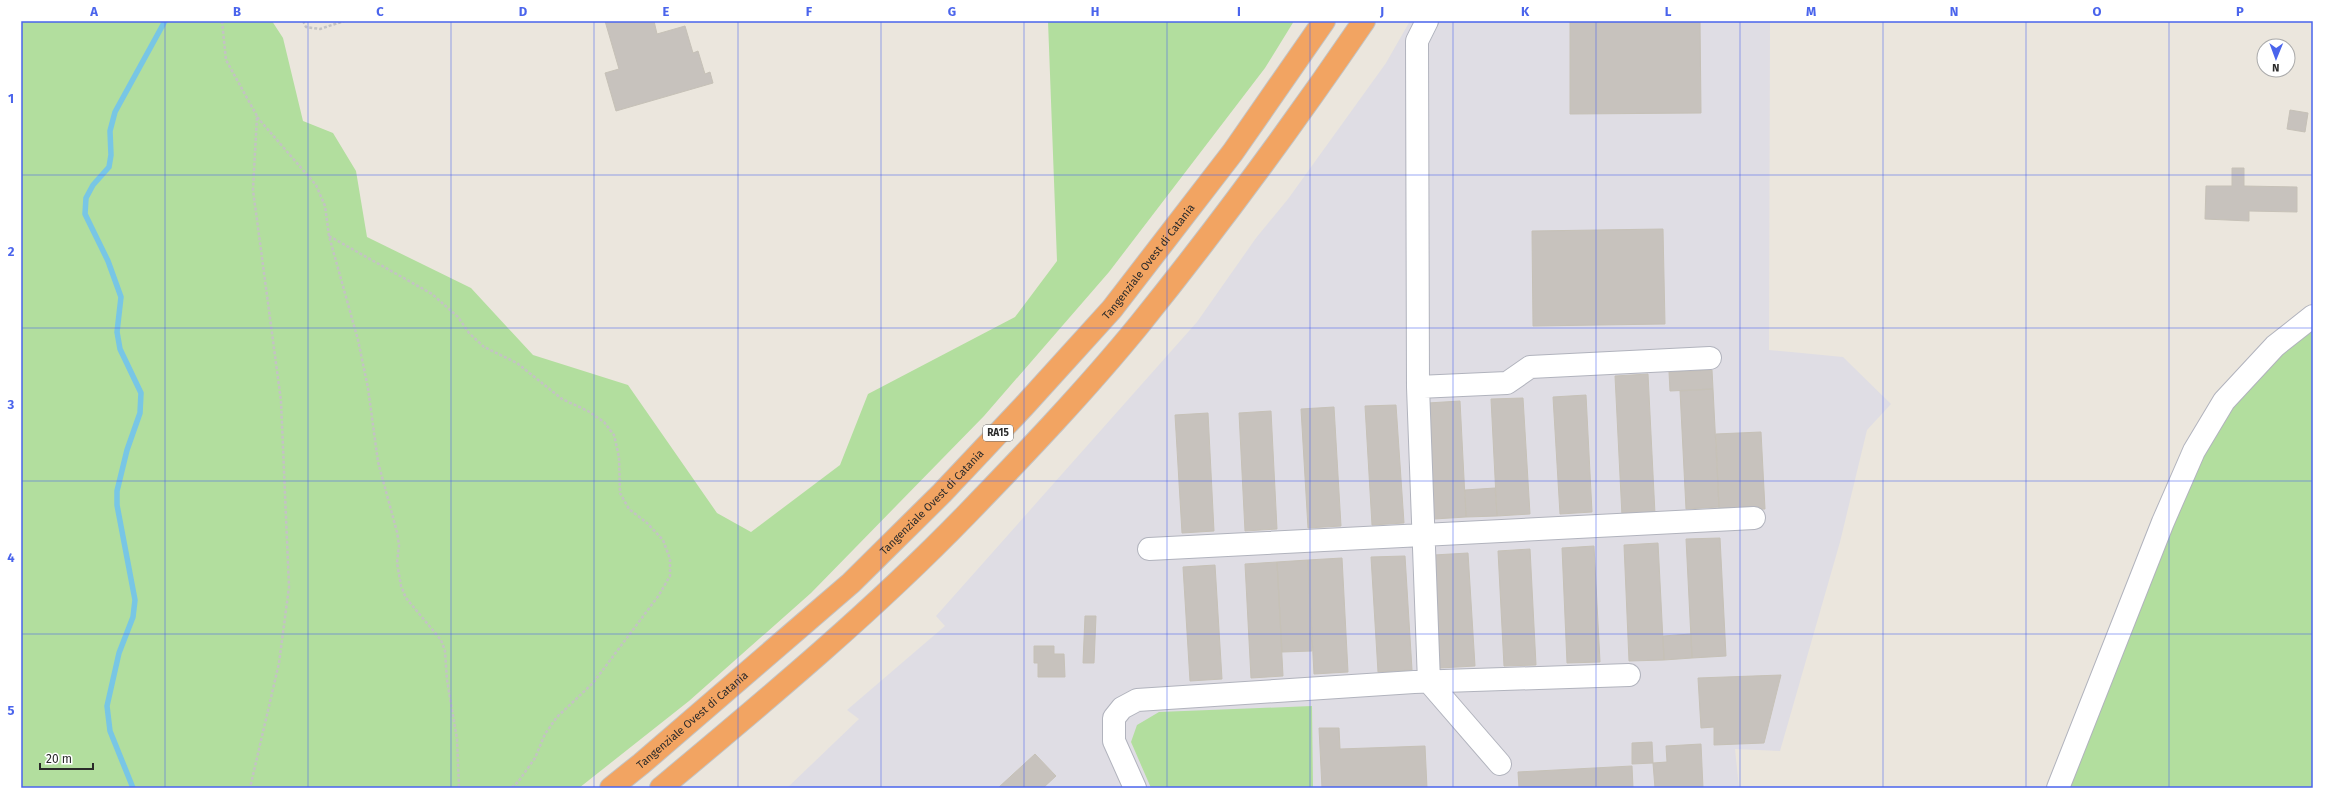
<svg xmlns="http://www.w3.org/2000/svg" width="2334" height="809" viewBox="0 0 2334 809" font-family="'Fira Sans',sans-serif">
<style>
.industrial{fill:#dfdde4}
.green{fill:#b2de9e}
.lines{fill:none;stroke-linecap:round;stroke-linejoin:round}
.stream{stroke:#78c6e5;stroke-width:5.5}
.building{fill:#c7c2bd;stroke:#c6c1b7}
.minor-casing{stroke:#b1b3bd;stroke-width:24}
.highway-casing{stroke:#c3c3c3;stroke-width:24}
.path{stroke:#c3c3c3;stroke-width:2.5;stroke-dasharray:3 2;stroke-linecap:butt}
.minor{stroke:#fff;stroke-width:22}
.highway{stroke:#f2a462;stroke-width:22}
.grid{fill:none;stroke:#4a64ec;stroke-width:1;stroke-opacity:0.55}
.labels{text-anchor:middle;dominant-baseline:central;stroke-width:3;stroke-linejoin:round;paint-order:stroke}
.shield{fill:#fff;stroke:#6a6a6a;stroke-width:1}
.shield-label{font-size:10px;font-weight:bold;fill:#2a2a2a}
.street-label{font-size:11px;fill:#2a2a2a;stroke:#fff}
.neatline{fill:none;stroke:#4a64ec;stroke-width:1.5}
.grid-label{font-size:13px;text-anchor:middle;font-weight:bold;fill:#4a64ec}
</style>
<rect width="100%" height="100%" fill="#ebe6dd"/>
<!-- industrial -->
<path class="industrial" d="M1410,21H1770L1769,350L1843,357L1891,404L1867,430L1840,542L1780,751L1735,749L1739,788H1313L1312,706L1131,742L1151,788H787L859,719L847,710L945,626L936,616L1197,322L1256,238L1288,199L1386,63Z"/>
<!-- green -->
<path class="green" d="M21,21H272L283,38L303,121L333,133L356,171L367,237L471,288L533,355L628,385L717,513L751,532L840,465L868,394L1015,317L1057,261L1048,21H1294L1265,68L1109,272L984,416L811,593L689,701L579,788H21Z
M2313,326V788H2068L2187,483L2214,429L2260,372Z
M1312,706L1313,788H1151L1131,742L1137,725L1159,712Z"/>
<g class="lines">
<!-- stream -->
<path class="stream" d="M133,788L110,731L107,706L119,653L133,617L135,600L117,505V491L127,450L140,413L141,393L120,349L117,332L121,297L108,261L85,214L86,198L93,185L109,167L111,155L110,131L115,112L165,21"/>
</g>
<!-- building -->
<path class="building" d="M605,21H654L657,34L685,26L693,53L698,51L705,74L710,72L713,83L616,111L605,73L619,69Z
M1570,21H1700L1701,113L1570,114Z
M2290,110L2308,113L2305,132L2287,129Z
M2232,168H2244V186L2297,187V212L2249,211V221L2205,219L2206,186H2232Z
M1663,229L1665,324L1533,326L1532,231Z
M1712,370L1713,389L1670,391L1669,372Z
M1648,374L1655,514L1622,516L1615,376Z
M1713,389L1719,507L1686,509L1680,391Z
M1586,395L1592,512L1560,514L1553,397Z
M1523,398L1530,514L1497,516L1491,399Z
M1460,401L1466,517L1434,519L1428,403Z
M1396,405L1404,523L1372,525L1365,406Z
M1334,407L1341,526L1308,528L1301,409Z
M1271,411L1277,529L1245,531L1239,413Z
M1208,413L1214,531L1182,533L1175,415Z
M1761,432L1765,509L1719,511L1716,434Z
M1495,488L1497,516L1466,517L1465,490Z
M1720,538L1726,656L1692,658L1686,539Z
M1658,543L1664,660L1629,661L1624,545Z
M1594,546L1600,662L1567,663L1562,548Z
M1530,549L1536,665L1504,666L1498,551Z
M1468,553L1475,666L1440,668L1434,555Z
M1405,556L1412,670L1378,672L1371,557Z
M1342,558L1348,672L1314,674L1308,560Z
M1308,560L1312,651L1282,652L1277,562Z
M1277,562L1283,676L1251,678L1245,564Z
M1215,565L1222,679L1190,681L1183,567Z
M1085,616H1096L1094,663H1083Z
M1691,634L1692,658L1664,660L1663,636Z
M1034,646H1054V654H1064L1065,677H1038V663H1034Z
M1781,675L1764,743L1714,745V727L1701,728L1698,678Z
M1319,728H1339L1340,749L1425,746L1427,788H1322Z
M1652,742L1653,763L1632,764V743Z
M1701,744L1703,788H1655L1653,763L1667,762L1666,746Z
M1035,754L1056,776L1043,788H998Z
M1632,766L1633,788H1519L1518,772Z"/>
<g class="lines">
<defs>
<path id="minor" d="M1427,21L1417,41L1418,387L1429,682L1500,764
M1418,387L1507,383L1530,367L1710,358
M1149,549L1754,518
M1135,788L1114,741V718L1122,708L1137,700L1414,682L1629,675
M2058,788L2163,522L2194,451L2224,401L2275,346L2313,316"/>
<g id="highway">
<path id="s1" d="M611,788L641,764L851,583L942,493L1024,406L1112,309L1233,152L1324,21"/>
<path d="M661,788C765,701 871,613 966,515C1024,455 1086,390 1139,325C1218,227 1293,125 1364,21"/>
</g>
</defs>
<!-- minor casing -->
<use href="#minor" class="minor-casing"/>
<!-- highway casing -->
<use href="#highway" class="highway-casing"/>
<!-- path -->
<path class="path" d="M222,21L226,60L257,116L253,190L281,401L289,587L279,663L250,788
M303,21L306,27L320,29L344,21
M257,117L316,185L325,206L329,236L358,340L368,388L378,462L397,532L399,545L397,563L401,586L406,598L441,640L445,651L447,680L457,739L459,788
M329,236L432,294L458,317L469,333L484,347L517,363L562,399L588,411L604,422L614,435L619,457L620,493L629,509L647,523L663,540L670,559V576L659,595L593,683L557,717L545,734L535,758L518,782L511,788"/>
<!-- minor -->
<use href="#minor" class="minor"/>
<!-- highway -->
<use href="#highway" class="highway"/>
</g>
<!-- grid -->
<path class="grid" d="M165,21V788M308,21V788M451,21V788M594,21V788M738,21V788M881,21V788M1024,21V788M1167,21V788M1310,21V788M1453,21V788M1596,21V788M1740,21V788M1883,21V788M2026,21V788M2169,21V788M21,175H2313M21,328H2313M21,481H2313M21,634H2313"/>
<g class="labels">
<!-- shield labels -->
<rect class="shield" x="983" y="425" width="30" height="16" rx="3"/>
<g class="shield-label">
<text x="998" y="433">RA15</text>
</g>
<!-- street labels -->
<g class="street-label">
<text stroke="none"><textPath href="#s1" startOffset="754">Tangenziale Ovest di Catania</textPath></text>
<text stroke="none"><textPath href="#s1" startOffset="430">Tangenziale Ovest di Catania</textPath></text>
<text stroke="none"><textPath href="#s1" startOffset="106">Tangenziale Ovest di Catania</textPath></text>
</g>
</g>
<!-- border -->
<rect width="2334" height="809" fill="none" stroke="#ffffff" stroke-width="44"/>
<!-- north arrow -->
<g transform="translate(2276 58) rotate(181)"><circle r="19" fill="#ffffff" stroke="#aaaaaa"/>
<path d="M0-3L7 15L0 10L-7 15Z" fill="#4a64ec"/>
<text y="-6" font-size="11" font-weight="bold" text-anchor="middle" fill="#2a2a2a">N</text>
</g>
<!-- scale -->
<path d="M40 763v6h53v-6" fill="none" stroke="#2a2a2a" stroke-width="2"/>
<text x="46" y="763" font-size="12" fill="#2a2a2a" stroke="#ffffff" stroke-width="3" paint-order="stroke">20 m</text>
<rect x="22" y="22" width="2290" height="765" class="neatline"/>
<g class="grid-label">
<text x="94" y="16">A</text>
<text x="237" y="16">B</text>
<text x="380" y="16">C</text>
<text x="523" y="16">D</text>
<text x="666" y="16">E</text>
<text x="809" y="16">F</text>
<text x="952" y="16">G</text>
<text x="1095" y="16">H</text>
<text x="1239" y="16">I</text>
<text x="1382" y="16">J</text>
<text x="1525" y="16">K</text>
<text x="1668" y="16">L</text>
<text x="1811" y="16">M</text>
<text x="1954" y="16">N</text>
<text x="2097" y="16">O</text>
<text x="2240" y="16">P</text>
<text x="11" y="103">1</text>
<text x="11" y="256">2</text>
<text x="11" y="409">3</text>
<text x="11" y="562">4</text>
<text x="11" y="715">5</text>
</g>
</svg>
